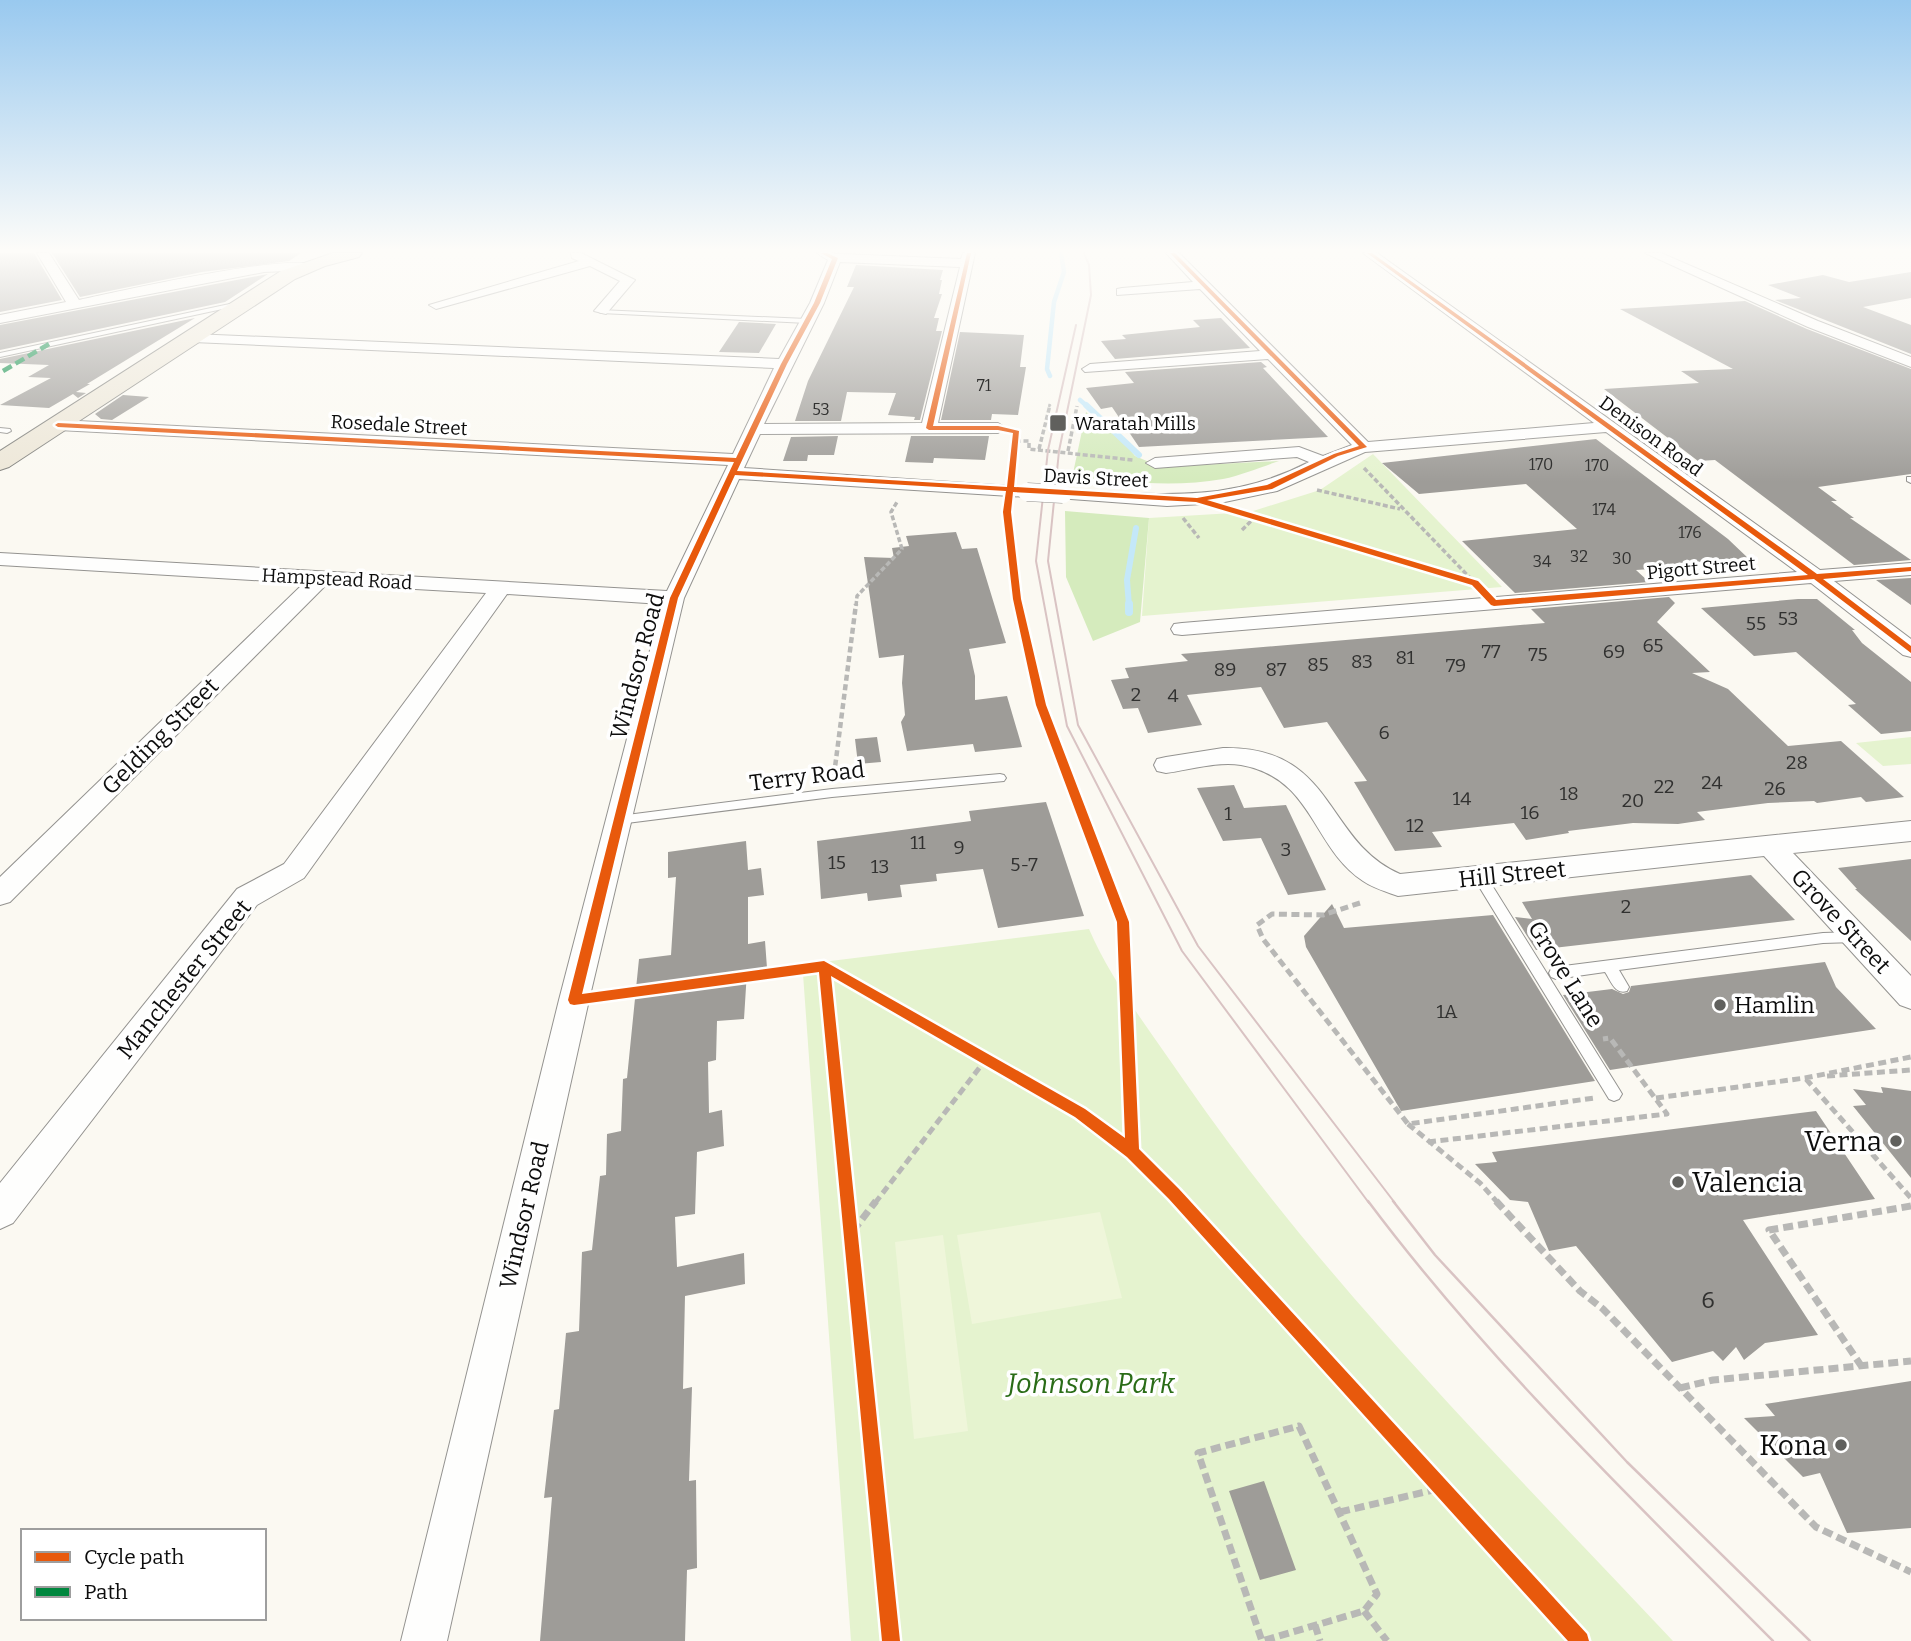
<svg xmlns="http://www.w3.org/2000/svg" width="1911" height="1641" viewBox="0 0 1911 1641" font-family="Bitter,serif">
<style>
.green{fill:#e5f3cf}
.forest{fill:#d5ebbd}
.pitch{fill:#eff6da}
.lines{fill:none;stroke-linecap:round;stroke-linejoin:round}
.stream-far2{stroke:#c4e8f9;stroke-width:4.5}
.stream-far1{stroke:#c4e8f9;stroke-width:6}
.stream{stroke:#c4e8f9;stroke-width:8}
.building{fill:#9e9c98}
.lane-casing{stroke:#949390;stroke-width:2}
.street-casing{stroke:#949390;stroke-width:2}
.primary-casing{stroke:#81817d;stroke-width:2}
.path-far4{stroke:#b8b8b6;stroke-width:2.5;stroke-dasharray:3.5 2;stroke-linecap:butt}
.path-far3{stroke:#b8b8b6;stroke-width:3.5;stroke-dasharray:5 2.5;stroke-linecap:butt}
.path-far2{stroke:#b8b8b6;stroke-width:4.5;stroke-dasharray:6 3.5;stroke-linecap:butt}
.path-far1{stroke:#b8b8b6;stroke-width:5;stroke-dasharray:8 4.5;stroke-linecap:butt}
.path{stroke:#b8b8b6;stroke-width:7;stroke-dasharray:10 5;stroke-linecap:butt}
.lane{fill:#fefefd;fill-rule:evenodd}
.street{fill:#fefefd;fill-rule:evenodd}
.primary{fill:#ede7d8;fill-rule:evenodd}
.tram-far1{stroke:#d9c3c3;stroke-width:2}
.tram{stroke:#d9c3c3;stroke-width:2.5}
.street-bridge-casing{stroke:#949390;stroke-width:19;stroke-linecap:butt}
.street-bridge{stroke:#fefefd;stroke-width:18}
.quiet{stroke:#00873e;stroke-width:4.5;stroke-dasharray:10 4.5;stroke-linecap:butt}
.cycleway-casing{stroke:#fff;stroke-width:5}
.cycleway{fill:#e8590c;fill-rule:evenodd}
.poi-dot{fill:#60605d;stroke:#fff;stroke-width:2.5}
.labels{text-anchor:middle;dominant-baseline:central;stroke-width:7;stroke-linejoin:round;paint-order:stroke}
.far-number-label{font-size:16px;fill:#313130}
.far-poi-label{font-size:19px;fill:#0d0d0d;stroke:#fff;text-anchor:start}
.far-street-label{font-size:19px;fill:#0d0d0d;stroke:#fff}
.number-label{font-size:19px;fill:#313130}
.street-label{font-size:23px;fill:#0d0d0d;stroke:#fff}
.poi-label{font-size:23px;fill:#0d0d0d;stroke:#fff;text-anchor:start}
.near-number-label{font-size:23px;fill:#313130}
.near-poi-label{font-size:28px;fill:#0d0d0d;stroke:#fff;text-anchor:end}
.near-park-label{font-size:28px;font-style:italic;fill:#2a6c17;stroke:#fff}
</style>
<rect width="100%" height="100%" fill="#fbf9f2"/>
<!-- green -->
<path class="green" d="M1373,454L1502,587L1142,616L1149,518L1250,512L1320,490Z
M1911,737V764L1883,766L1856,743Z
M1089,929C1113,984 1151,1032 1185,1082C1325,1285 1504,1461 1673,1641H851L803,974L619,998L622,987Z"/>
<!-- forest -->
<path class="forest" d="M1086,412L1116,433L1135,456L1161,467L1279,461C1261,467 1242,475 1223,479C1173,488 1122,481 1072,478Z
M1065,511L1149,518L1140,622L1093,641L1066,577Z"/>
<!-- pitch -->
<path class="pitch" d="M1100,1212L1122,1298L972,1324L957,1235Z
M943,1235L968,1431L914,1439L895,1242Z"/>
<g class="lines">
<!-- stream-far2 -->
<path class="stream-far2" d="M1050,376L1047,369L1054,302L1064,272L1061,253
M1080,400L1088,407"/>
<!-- stream-far1 -->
<path class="stream-far1" d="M1086,405L1139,455
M1129,606L1127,580L1136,528"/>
<!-- stream -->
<path class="stream" d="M1129,604V612"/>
</g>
<!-- building -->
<path class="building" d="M0,253H34L62,300L0,312Z
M52,253H301L289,261L202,272L80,297Z
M856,265L943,270L940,280H942L939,294H942L934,318H939L936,331H942L920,420H914L915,417L888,415L896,393L847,392L841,421H795L808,381L854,287H847Z
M1911,272V298L1863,307L1911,325V354L1775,300L1801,298L1768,285L1823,275L1849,282Z
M268,274L225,302L0,350V325Z
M1745,301L1807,329L1911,369V474L1818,487L1837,501H1831L1854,518H1850L1911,560L1854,565L1715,460L1698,461L1604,389L1699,383L1681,371L1733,369L1620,309Z
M195,318L87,384H90L76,392L86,393L78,398L73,394L49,408L0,405L51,378L28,377L49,365L0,363V359Z
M1221,318L1250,348L1115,359L1101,341L1126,339L1122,335L1200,327L1193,320Z
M739,322L776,324L759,353L719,352Z
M960,332L1024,335L1020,367H1026L1018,415L992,414L991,420H941Z
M1261,362L1267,367L1263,368L1328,437L1139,447L1112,407L1101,409L1086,388L1134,383L1125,372Z
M123,395L149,397L112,420L101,419L95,414Z
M838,436L834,455H808L807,461H783L791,437Z
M911,436H989L985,460L934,458L933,463L905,462Z
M1596,439L1728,539L1749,559L1648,567L1651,569L1636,570L1649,582L1515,593L1462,541L1577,529L1526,484L1419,494L1382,463Z
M956,532L962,549L977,548L1006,643L969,649L975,676V700L1007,696L1022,747L975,752L973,744L907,751L901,722L905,715L902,683L904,655L879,658L864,557L894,558L892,548L909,546L906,536Z
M1911,578V605L1876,580Z
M1669,597L1675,603L1657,622L1710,672L1692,673L1728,689L1788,746L1841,741L1904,797L1866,802L1861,797L1817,803L1814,801L1768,803L1697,812L1705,820L1678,824L1633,823L1568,831L1569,833L1526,840L1514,823L1432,832L1442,847L1395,851L1354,782L1367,781L1327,722L1284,728L1261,687L1187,695L1202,725L1148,733L1138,708L1123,709L1111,680L1129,678L1125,668L1188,661L1181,654L1545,623L1531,609Z
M1798,599H1817L1855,630H1852L1862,643L1911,682V731L1881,734L1848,705L1856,704L1796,652L1754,656L1701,608Z
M877,737L881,762L858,764L855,739Z
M1234,785L1244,808L1286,805L1326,890L1288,895L1261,838L1223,841L1197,788Z
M1046,802L1084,916L998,928L983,869L936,874L937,881L900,885L902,897L868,901L867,893L821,899L817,841L971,821L969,811Z
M746,841L748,870L761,868L764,895L748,897V944L765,941L767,968L747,971L744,1019L717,1021L716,1060L708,1062L709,1113L722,1110L724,1146L697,1152L695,1214L675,1217L677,1267L744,1253L745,1284L685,1296L683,1389L692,1387L689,1481L696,1480L697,1568L687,1570L685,1641H540L552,1497L544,1498L554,1410L559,1409L566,1333L579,1331L582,1252L592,1250L600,1176L606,1175L607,1134L621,1131L623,1079L627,1078L639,959L671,955L676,877L668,878V852Z
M1911,859V941L1855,889H1857L1838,868Z
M1751,875L1795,920L1536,950L1515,917L1532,919L1522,902Z
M1332,904L1344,928L1493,915L1595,1081L1401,1111L1306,947L1304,936Z
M1825,962L1836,987L1876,1029L1610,1070L1563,995L1612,989L1623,994L1629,992L1631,986Z
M1881,1087L1911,1091V1178L1853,1106L1866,1105L1853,1089L1883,1093Z
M1816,1111L1875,1199L1743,1220L1818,1335L1765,1343L1744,1360L1736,1347L1723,1361L1713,1351L1672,1362L1576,1246L1549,1251L1528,1202L1510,1200L1475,1164L1497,1162L1492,1152Z
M1911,1381V1528L1847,1533L1820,1473L1803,1477L1744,1418L1775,1416L1765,1404Z
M1264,1481L1296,1570L1260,1580L1229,1491Z"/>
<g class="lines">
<defs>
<path id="lane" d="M239,302L242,304L241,305L0,357V353Z
M599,310L807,319L810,321L807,323L601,313L599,312Z
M0,428L10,429L11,431L7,433L0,432Z
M1907,477H1911V483L1907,481Z
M1000,774L1004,775L1006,778L1004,781L832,797L619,824L613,820L619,816L832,789Z
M1480,872L1485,874L1619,1089L1622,1094L1619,1099L1614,1101L1609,1099L1475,880L1474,877L1475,874Z
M1855,932L1860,933L1862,937L1860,941L1855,942L1823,943L1619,970L1629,987L1627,991C1615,995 1611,981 1605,972L1556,979L1551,977L1549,973L1551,969L1556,967L1823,933Z"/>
<path id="street" d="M37,253H49L79,300C112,293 296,251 314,266L308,270L264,272L0,323V315L66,302Z
M571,253H581L635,280L606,314L594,311L620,281L590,266L436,309L429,305L579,261L572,258Z
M817,253L961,259L963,253H975L938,423H998L1006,428L998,433L760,434L744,468L1027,487L1036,492L1027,497L739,479L684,598L589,1000L447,1641H401L559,1000L662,604L507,594L304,878L257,905L13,1223L0,1229V1183L237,889L284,864L486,593L327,584L10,902L0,905V877L304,583L0,565V553L667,591L728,465L58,430L50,425L58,420L733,454L774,368L193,342L186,338L193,334L779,359L810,303L828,260ZM840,262L960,267L922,423L764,424L824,303Z
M1166,253H1179L1368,442L1594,423L1363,253H1377L1820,570L1911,563V575L1834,581L1911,639V657L1903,655L1811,583L1182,635L1174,634L1171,629L1174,624L1182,623L1797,572L1606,432L1365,452L1277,491L1220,503L1167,506L1057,498L1054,494L1057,490L1063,489C1151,494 1227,505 1309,462L1297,457L1155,468L1146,463L1155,458L1299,447L1323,456L1352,445L1268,359L1085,372L1082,369L1090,364L1260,351L1200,289L1117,295V289L1122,288L1193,282Z
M1645,253H1661L1818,321L1911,357V367L1808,327Z
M1223,748C1336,746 1323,840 1400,874L1911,821V841L1793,853L1911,976V1009L1900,1005L1764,856L1398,896C1387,892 1373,888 1363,881C1312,848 1314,778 1241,765C1217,761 1190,770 1166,773L1157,771L1154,765L1157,759L1166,757Z"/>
<path id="primary" d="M333,253H362L359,257L325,266L295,279L9,467L0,470V451L281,271Z"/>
</defs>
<!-- lane casing -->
<use href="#lane" class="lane-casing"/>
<!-- street casing -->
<use href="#street" class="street-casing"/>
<!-- primary casing -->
<use href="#primary" class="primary-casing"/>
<!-- path-far4 -->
<path class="path-far4" d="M1049,407L1050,404"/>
<!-- path-far3 -->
<path class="path-far3" d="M1016,441H1029V449L1133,460
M1039,449L1050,405
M1068,451L1077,406
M1364,468L1475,583
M1317,490L1400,509
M1238,515L1475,583
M1183,518L1199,538
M1242,530L1252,520
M856,606L857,596L902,549L891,512L897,502"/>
<!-- path-far2 -->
<path class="path-far2" d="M834,775L856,604"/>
<!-- path-far1 -->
<path class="path-far1" d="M1360,903L1323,915L1272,914L1257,925L1263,939L1408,1124L1594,1098
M1827,1076L1911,1070
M1806,1079L1911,1198
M1656,1098L1805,1078L1911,1057
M1408,1124L1480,1183L1498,1203
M1428,1142L1667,1114L1610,1038L1603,1039
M875,1203L987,1058"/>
<!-- path -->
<path class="path" d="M1496,1201L1580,1291L1603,1309L1816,1527L1911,1572
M853,1231L876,1201
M1862,1367L1769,1230L1911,1206
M1680,1388L1713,1380L1911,1361
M1299,1426L1377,1594L1364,1611L1262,1641L1198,1453Z
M1340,1512L1442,1488
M1364,1611L1387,1641
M1315,1625L1320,1641"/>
<!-- lane -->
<use href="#lane" class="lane"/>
<!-- street -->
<use href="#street" class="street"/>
<!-- primary -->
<use href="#primary" class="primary"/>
<!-- tram-far1 -->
<path class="tram-far1" d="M1084,253L1089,265L1091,295L1059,451L1048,561L1078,725L1198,946L1395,1203
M1076,325L1048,450L1036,561L1067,726L1182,951L1369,1203"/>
<!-- tram -->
<path class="tram" d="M1368,1201C1487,1360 1633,1500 1773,1641
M1393,1201L1435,1255L1627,1462L1810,1641"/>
<defs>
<path id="street-bridge" d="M1027,492L1063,494"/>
</defs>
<!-- street-bridge casing -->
<use href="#street-bridge" class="street-bridge-casing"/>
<!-- street-bridge -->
<use href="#street-bridge" class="street-bridge"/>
<!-- quiet -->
<path class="quiet" d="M3,371L49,344"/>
<defs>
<path id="cycleway" d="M821,253H827L838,258L820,303L787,364L737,471L1007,487L1013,433L998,430H929L926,428L967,253H971L933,426H998L1019,431L1014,487L1197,498L1267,485L1334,454L1359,446L1170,253H1175L1367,447L1338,456L1272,489L1207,500L1478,581L1496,600L1808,575L1367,253H1372L1817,574L1911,567V571L1823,579L1911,646V653L1814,579L1494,606L1491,605L1472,585L1196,502L1013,492L1011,512L1021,599L1046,705L1129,922L1139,1149L1179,1189L1587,1634L1589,1641H1568L1169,1199L1127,1157L1075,1117L831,976L900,1641H882L819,972L574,1005L570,1004L568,1000L670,598L734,462L58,427L55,425L58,423L736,458L781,364L814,303L832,259ZM735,475L1006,491L1003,512L1013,599L1036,705L1117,922L1125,1138L1085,1109L824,961L582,994L678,598Z"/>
</defs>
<!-- cycleway casing -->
<use href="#cycleway" class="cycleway-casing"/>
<!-- cycleway -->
<use href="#cycleway" class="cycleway"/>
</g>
<!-- sky -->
<linearGradient id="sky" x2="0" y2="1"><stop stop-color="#99c9ef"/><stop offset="0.52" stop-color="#fdfcf9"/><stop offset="1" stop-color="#fdfcf9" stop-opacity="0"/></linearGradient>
<rect width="1911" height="482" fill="url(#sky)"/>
<!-- markers -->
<g class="poi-dot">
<rect x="1049" y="414" width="18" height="18" rx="3.5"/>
<circle cx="1720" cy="1005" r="7"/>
<circle cx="1896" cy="1141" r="7"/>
<circle cx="1678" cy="1182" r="7"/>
<circle cx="1841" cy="1445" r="7"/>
</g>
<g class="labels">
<!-- far-number labels -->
<g class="far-number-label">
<text x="984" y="385">71</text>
<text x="821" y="409">53</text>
<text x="1541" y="464">170</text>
<text x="1597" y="465">170</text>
<text x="1604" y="509">174</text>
<text x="1690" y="532">176</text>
<text x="1579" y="556">32</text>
<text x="1622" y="558">30</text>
<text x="1542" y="561">34</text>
</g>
<!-- far-poi labels -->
<g class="far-poi-label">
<text x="1074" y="423">Waratah Mills</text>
</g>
<!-- far-street labels -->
<g class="far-street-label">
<text transform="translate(399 425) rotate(3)">Rosedale Street</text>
<text transform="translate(1651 436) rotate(36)">Denison Road</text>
<text transform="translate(1096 478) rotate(3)">Davis Street</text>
<text transform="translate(1701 568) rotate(-5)">Pigott Street</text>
<text transform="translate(337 579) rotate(3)">Hampstead Road</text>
</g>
<!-- number labels -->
<g class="number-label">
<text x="1788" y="618">53</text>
<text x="1756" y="623">55</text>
<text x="1653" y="645">65</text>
<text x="1491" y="651">77</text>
<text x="1614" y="651">69</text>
<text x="1538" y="654">75</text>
<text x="1405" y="657">81</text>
<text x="1362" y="661">83</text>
<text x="1318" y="664">85</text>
<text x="1456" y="665">79</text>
<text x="1225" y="669">89</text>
<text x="1276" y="669">87</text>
<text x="1136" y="694">2</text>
<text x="1173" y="695">4</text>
<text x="1384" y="732">6</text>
<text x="1797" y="762">28</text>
<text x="1712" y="782">24</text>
<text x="1664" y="786">22</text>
<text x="1775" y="788">26</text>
<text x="1569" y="793">18</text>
<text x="1462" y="798">14</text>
<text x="1633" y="800">20</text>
<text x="1530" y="812">16</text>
<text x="1228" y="813">1</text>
<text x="1415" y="825">12</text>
<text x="918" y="842">11</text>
<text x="959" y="847">9</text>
<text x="1286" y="849">3</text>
<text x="837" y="862">15</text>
<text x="1024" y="864">5-7</text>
<text x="880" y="866">13</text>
<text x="1626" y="906">2</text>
<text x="1447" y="1011">1A</text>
</g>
<!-- street labels -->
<g class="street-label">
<text transform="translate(637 666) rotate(-75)">Windsor Road</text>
<text transform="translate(160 736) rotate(-45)">Gelding Street</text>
<text transform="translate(807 776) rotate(-7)">Terry Road</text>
<text transform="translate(1512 874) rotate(-6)">Hill Street</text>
<text transform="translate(1841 921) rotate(47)">Grove Street</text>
<text transform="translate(1566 974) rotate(58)">Grove Lane</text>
<text transform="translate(184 979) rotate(-51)">Manchester Street</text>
<text transform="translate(524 1215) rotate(-77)">Windsor Road</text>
</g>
<!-- poi labels -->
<g class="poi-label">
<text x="1734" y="1005">Hamlin</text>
</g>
<!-- near-number labels -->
<g class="near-number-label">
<text x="1708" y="1300">6</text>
</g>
<!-- near-poi labels -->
<g class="near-poi-label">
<text x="1882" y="1141">Verna</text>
<text x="1692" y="1182" text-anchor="start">Valencia</text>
<text x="1827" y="1445">Kona</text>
</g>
<!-- near-park labels -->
<g class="near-park-label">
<text x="1091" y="1383">Johnson Park</text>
</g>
</g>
<!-- legend -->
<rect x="21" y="1529" width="245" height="91" fill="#ffffff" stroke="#9e9e9e" stroke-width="2"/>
<rect x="35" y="1552" width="35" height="10" fill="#e8590c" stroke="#9e9e9e" stroke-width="2"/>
<text x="84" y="1564" font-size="21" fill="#0d0d0d">Cycle path</text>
<rect x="35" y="1587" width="35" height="10" fill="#00873e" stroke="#9e9e9e" stroke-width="2"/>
<text x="84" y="1599" font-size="21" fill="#0d0d0d">Path</text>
</svg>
